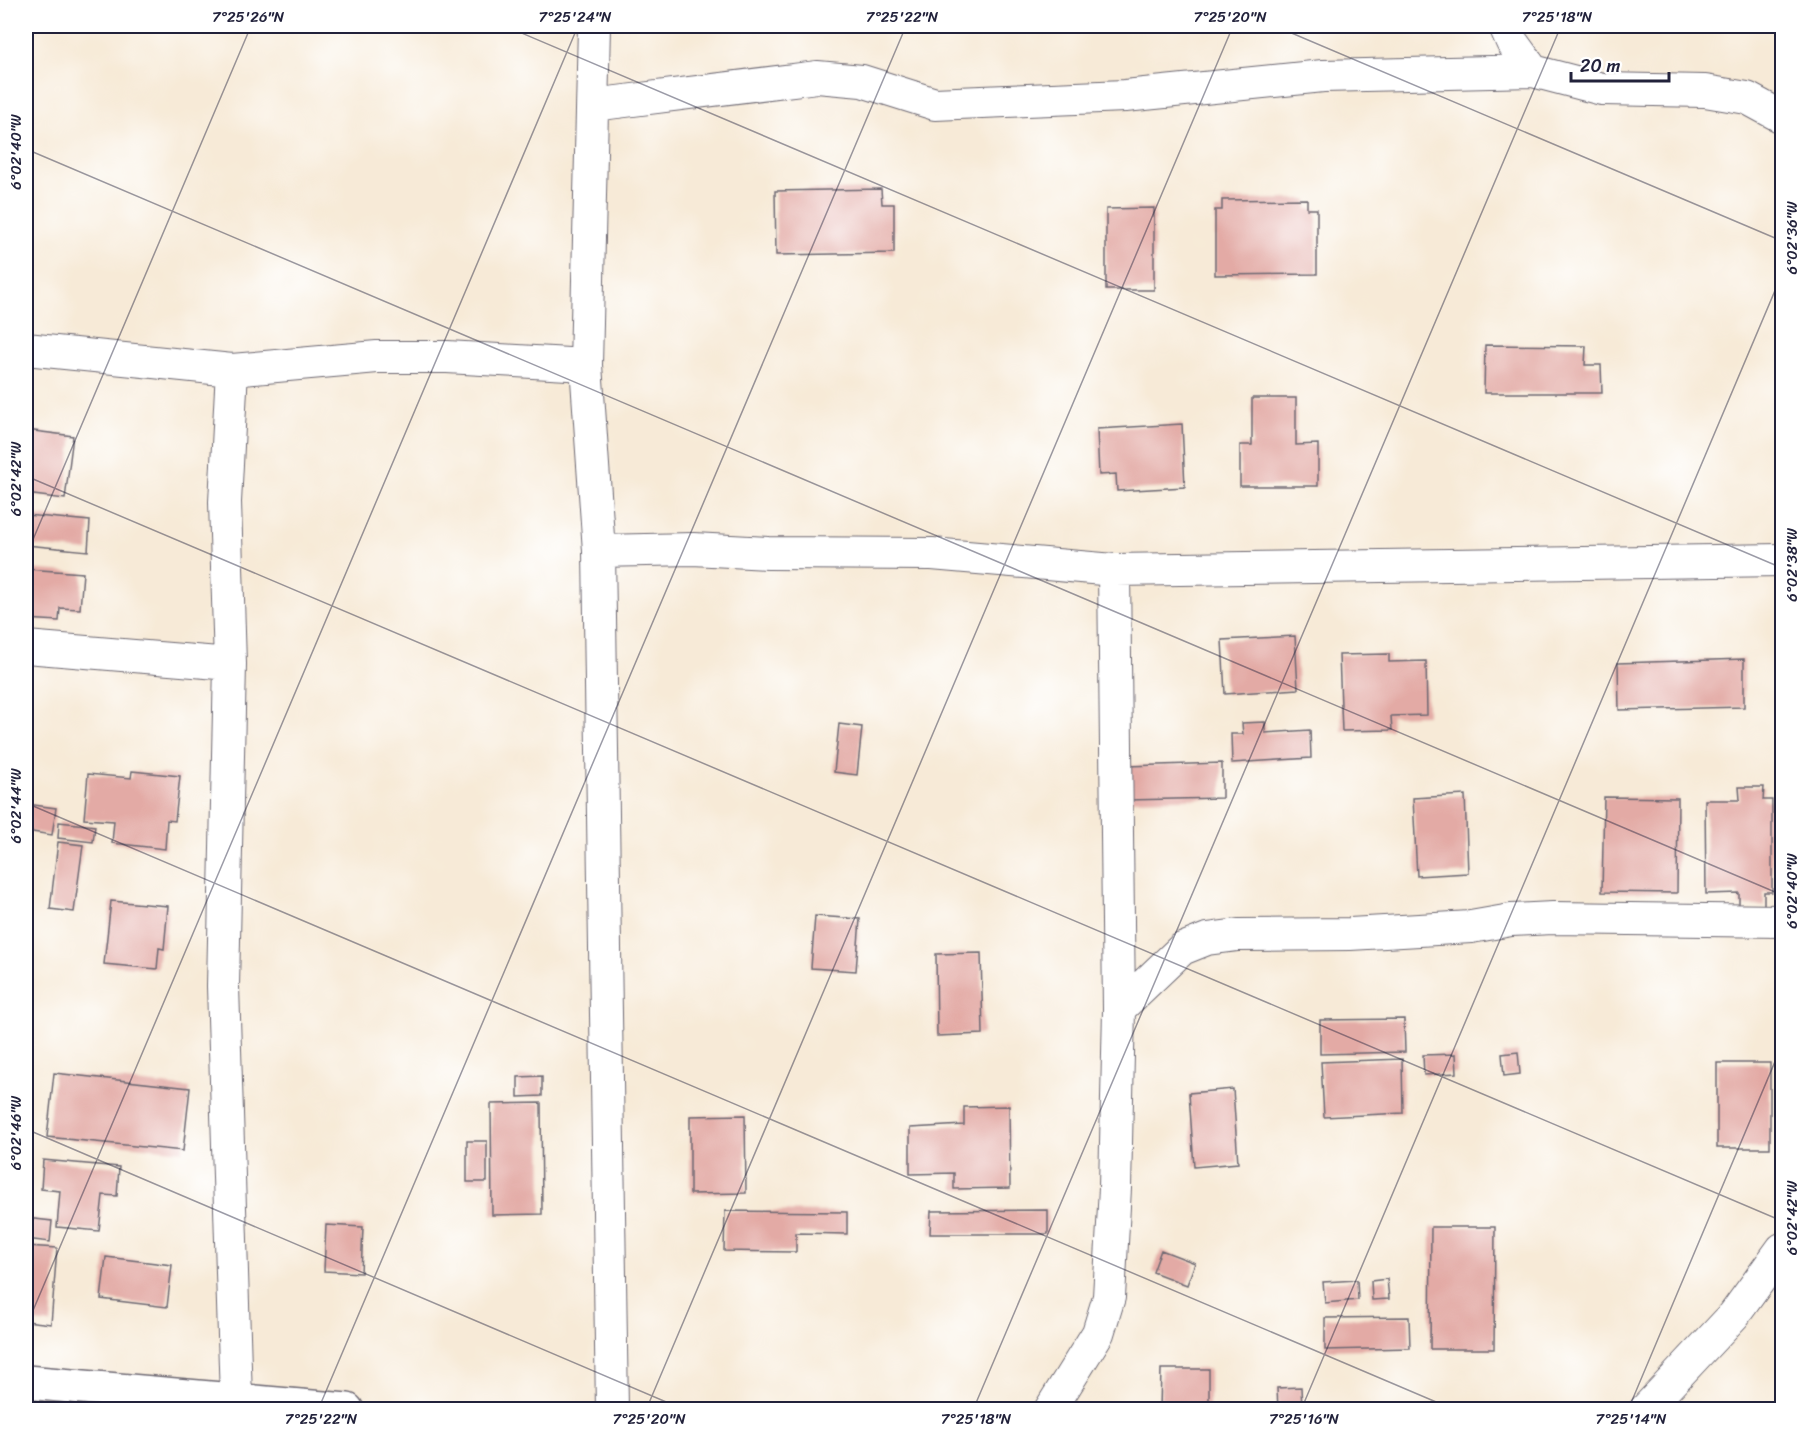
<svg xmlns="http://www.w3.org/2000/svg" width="1808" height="1435" viewBox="0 0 1808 1435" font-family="Sriracha,sans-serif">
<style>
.building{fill:#e3aaa5}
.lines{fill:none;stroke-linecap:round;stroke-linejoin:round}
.street-casing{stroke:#6d6872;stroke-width:34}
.secondary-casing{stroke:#6d6872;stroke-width:36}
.street{stroke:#fff;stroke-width:32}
.secondary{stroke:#fff;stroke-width:33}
.ticks{fill:none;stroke:#22223b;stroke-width:1.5;stroke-opacity:0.45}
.neatline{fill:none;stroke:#22223b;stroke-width:2}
.ticks-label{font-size:15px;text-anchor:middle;fill:#22223b}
</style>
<rect width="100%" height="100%" fill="#fff"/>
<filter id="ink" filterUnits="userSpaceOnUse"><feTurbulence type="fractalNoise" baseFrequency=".0167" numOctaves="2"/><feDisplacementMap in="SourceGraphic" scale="12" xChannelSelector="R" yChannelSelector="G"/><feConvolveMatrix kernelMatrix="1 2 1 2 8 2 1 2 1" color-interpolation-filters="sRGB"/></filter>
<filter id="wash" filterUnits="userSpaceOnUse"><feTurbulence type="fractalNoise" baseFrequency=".008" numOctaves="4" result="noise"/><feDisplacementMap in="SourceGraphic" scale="24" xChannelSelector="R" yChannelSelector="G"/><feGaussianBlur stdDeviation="1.35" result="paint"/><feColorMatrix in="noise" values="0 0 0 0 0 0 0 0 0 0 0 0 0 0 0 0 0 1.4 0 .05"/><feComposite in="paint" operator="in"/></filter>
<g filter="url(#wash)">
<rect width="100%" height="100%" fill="#f7ead7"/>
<g id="blocks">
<!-- building -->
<path class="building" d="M881,189L882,204H894V253L776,255L775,191Z
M1307,199V209H1317V274L1215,275V210H1222V200Z
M1154,208V290H1106V209Z
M1485,345L1586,346L1585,365H1601L1602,393H1484Z
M1252,398H1296V445L1318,444V486H1240V445H1252Z
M1182,424L1185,487L1117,491L1116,474L1099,475L1097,429Z
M26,430L73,436L65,499L26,494Z
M26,515L90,521L88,551L26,545Z
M26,569L83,573L80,609L60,608L59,621L26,619Z
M1295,636L1298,689L1225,694L1222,640Z
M1389,654V662L1426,661L1427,715L1391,716L1392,730L1342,731L1339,655Z
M1744,659V707L1619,710L1618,663Z
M1265,722V733L1310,730L1311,758L1232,763L1231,734H1243L1242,723Z
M839,724L862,727L857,775L834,772Z
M1222,763V798L1127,800V766Z
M132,771L180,776L175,821L167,820L165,849L112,843L114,821L84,819L88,774L131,778Z
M1739,787H1764L1763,800H1772V892H1764V906H1739V893L1706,894L1705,800H1740Z
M1465,795L1468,873L1417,876L1413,798Z
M1604,797L1678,798L1677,893L1602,892Z
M26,804L56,808L52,835L26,831Z
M59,822L95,826L93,842L58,838Z
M58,842L83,845L74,912L50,909Z
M111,901L168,906L164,949L159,948L157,969L104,964Z
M815,916L860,919L856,971L811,968Z
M981,953L983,1034L937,1036L936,954Z
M1404,1019L1405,1052L1320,1054V1020Z
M1518,1052L1520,1074L1504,1076L1502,1054Z
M1456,1054L1457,1073L1424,1075L1423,1055Z
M1402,1059L1403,1113L1324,1117L1321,1062Z
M1717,1063H1770V1148H1717Z
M54,1073L190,1088L183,1151L47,1137Z
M542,1076V1096L518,1097V1077Z
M1233,1089L1238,1163L1194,1167L1189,1093Z
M541,1103L542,1214L492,1215L491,1104Z
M1009,1106L1010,1188L954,1189V1173L910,1174V1128L964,1125V1107Z
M745,1115L746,1193L690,1194V1116Z
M467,1141H487V1182H467Z
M43,1160L119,1167L117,1196L103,1195L99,1231L57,1227L60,1191L41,1189Z
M1048,1210V1234H930L931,1211Z
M725,1211L847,1212V1234L796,1233V1252L724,1251Z
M26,1218L52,1221L50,1242L26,1239Z
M326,1225L363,1227L361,1273L324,1271Z
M1431,1227H1495L1494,1349H1430Z
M26,1246L57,1248L51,1324L26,1321Z
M1161,1250L1195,1263L1187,1285L1153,1272Z
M106,1257L172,1265L167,1307L101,1299Z
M1387,1279L1389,1299L1372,1300L1371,1281Z
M1357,1280L1358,1300L1325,1303L1323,1282Z
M1409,1317L1410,1348L1325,1350V1318Z
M1161,1369H1209V1410H1160Z
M1301,1387L1302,1410H1278L1277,1388Z"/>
</g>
</g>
<g filter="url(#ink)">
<use href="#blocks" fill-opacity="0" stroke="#6d6872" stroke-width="1.5"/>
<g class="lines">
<defs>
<path id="street" d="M594,26L586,365L599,551L612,1410
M1505,26L1512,42L1533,71
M593,105L817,77L862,81L935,104L957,103L1125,96L1323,76L1533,71L1602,89L1705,91L1747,98L1782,117
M26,349L232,370L377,357H447L586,365
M232,370L225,502L230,664L223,986L236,1399
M599,551L693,549L768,553L932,554L1114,570L1119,1009L1115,1188L1109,1297L1098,1333L1050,1410
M1114,570L1782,560
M26,647L230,664
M1119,1009L1182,949L1207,939L1238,935L1350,934L1471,927L1511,920L1553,918L1782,921
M1645,1410L1734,1315L1782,1249"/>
<path id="secondary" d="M26,1382L347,1410"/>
</defs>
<!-- street casing -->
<use href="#street" class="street-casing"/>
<!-- secondary casing -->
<use href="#secondary" class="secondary-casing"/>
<!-- street -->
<use href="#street" class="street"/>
<!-- secondary -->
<use href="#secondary" class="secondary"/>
</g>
</g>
<!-- ticks -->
<path class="ticks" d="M505,26L1782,568M1275,26L1782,241M26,149L1782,895M26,476L1782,1221M26,556L251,26M26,803L1455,1410M26,1129L685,1410M26,1327L578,26M318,1410L906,26M646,1410L1233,26M973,1410L1561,26M1301,1410L1782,274M1628,1410L1782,1045"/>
<!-- margin -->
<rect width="1808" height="1435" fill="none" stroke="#fff" stroke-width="66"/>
<!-- scale -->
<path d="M1571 72v9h98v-9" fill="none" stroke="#22223b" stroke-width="3"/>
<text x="1580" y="72" font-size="18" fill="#22223b" stroke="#ffffff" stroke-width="4.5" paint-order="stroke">20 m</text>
<rect x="33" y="33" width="1742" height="1369" class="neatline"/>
<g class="ticks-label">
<text x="248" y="22">7°25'26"N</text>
<text x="575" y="22">7°25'24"N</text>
<text x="902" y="22">7°25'22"N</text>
<text x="1230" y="22">7°25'20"N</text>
<text x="1557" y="22">7°25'18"N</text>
<text transform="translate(16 152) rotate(-90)" y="5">6°02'40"W</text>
<text transform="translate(1792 238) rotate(-90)" y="5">6°02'36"W</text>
<text transform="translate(16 479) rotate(-90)" y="5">6°02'42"W</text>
<text transform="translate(1792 565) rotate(-90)" y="5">6°02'38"W</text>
<text transform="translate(16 806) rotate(-90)" y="5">6°02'44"W</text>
<text transform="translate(1792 891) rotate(-90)" y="5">6°02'40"W</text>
<text transform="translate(16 1133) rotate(-90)" y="5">6°02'46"W</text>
<text transform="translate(1792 1218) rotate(-90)" y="5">6°02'42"W</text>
<text x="321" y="1424">7°25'22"N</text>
<text x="649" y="1424">7°25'20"N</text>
<text x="976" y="1424">7°25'18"N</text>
<text x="1304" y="1424">7°25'16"N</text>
<text x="1631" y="1424">7°25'14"N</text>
</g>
</svg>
